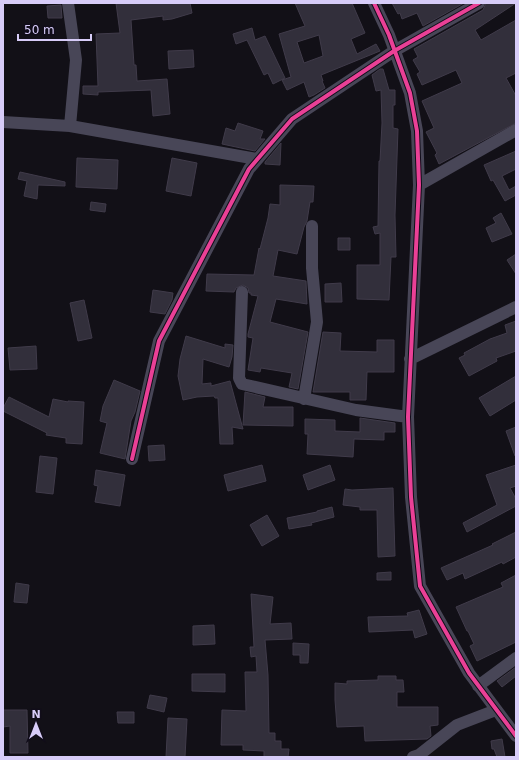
<svg xmlns="http://www.w3.org/2000/svg" width="519" height="760" viewBox="0 0 519 760" font-family="'DejaVu Sans',sans-serif">
<style>
.building{fill:#322f3b;stroke:#403b4a;fill-rule:evenodd}
.lines{fill:none;stroke-linecap:round;stroke-linejoin:round}
.street{stroke:#484657;stroke-width:12}
.cycleway-casing{stroke:#110d1a;stroke-width:6}
.cycleway{stroke:#ea4096;stroke-width:4}
</style>
<rect width="100%" height="100%" fill="#121017"/>
<!-- building -->
<path class="building" d="M116,3H190L192,13L172,19L163,20V16L131,20L134,65H136L137,81L167,79L170,114L153,116L151,90L98,92V95L83,94V86H98L96,34L120,33Z
M295,3H352L365,33L351,39L357,54L376,44L380,51L321,75L323,81H322L325,88L314,95L309,97L304,82L287,90L282,80L291,77L279,34L305,26ZM319,35L323,56L304,63L297,42Z
M392,3H464L423,26L417,13L402,19L400,13L398,14Z
M486,3H516L475,30L481,40L516,20V73L506,78L516,96V123L439,164L435,155L437,153L426,132L434,128L422,101L462,83L456,70L422,85L417,74L420,72L413,60L418,57L414,49L483,10Z
M61,5L62,18H48L47,6Z
M252,28L255,40L265,36L285,78L273,84L268,73L264,75L247,40L236,44L233,34Z
M193,50L194,67L169,69L168,51Z
M380,69H383L389,90H395V105H393V128L398,129L395,215L396,257H391L389,300L357,299V265H380V233L375,234L373,227L378,226L379,161H380L382,123L381,90L376,91L372,75Z
M238,123L263,131L260,139H265L255,151L222,144L226,128L235,131Z
M281,143L280,165L265,164V162Z
M516,151V169L502,176L509,190L516,186V195L505,201L493,180L491,181L484,165Z
M77,158L118,160L117,189L76,187Z
M172,158L197,163L191,196L166,191Z
M20,172L65,182V186L38,185L37,199L24,196L27,181L18,179Z
M280,185L314,186L313,202H310L307,221L304,227L297,254L278,250L273,276L306,281L307,304L276,299L270,322L308,332L298,389L289,387L292,373L261,368L260,372L248,370L253,338L248,337V334L258,296L251,295V293H249L248,288L243,285L236,288L234,292L206,291L207,274L254,275L259,248L260,249L268,218L270,204L280,205Z
M91,202L106,204L105,212L90,210Z
M501,213L512,234L492,242L486,228L496,223L493,218Z
M338,238H350V250H338Z
M516,254V274L507,260Z
M341,283L342,302H325V284Z
M153,290L173,293L172,300L165,314L150,312Z
M84,300L92,338L78,341L70,303Z
M516,321V351L496,358L497,361L469,376L459,358L465,355L464,353L490,339L507,333L505,325Z
M323,332L341,333L340,351L377,352V340H394V372H367L366,400H350V392H313Z
M186,336L225,348V344L233,345L232,357L229,367L203,359L202,384L211,383V386L230,381L243,429L232,427L233,444H220L218,398H215L214,396L197,397L183,400L178,376L180,359Z
M36,346L37,369L10,370L8,348Z
M516,376V400L490,416L479,398Z
M114,380L140,391L135,412L131,421L125,459L100,453L107,423L100,421L103,406Z
M245,392L265,397L263,407H293V426L243,425Z
M9,397L49,417L53,399L68,402V401L84,402L82,444L66,443V438L46,435L47,433L3,411V408Z
M360,418L395,423V432H384V440L354,439L353,457L307,454L308,434H305V419L335,420V431L360,432Z
M516,427V455L515,456L506,431Z
M164,445L165,460L149,461L148,446Z
M40,456L57,458L53,494L36,492Z
M262,465L266,481L228,491L224,475Z
M330,465L335,480L308,490L303,475Z
M516,465V486L510,488L516,499V506L467,532L463,523L497,505L486,475Z
M96,470L125,475L120,506L95,502L98,486L94,485Z
M393,488L395,556L378,557L377,510H360V507L343,505L345,489L352,490Z
M332,507L334,517L311,523L312,525L289,529L287,518L317,512V511Z
M267,515L279,536L262,546L250,525Z
M516,532V557L503,564L502,562L465,579L463,573L447,580L441,568L493,545L492,544Z
M391,572V580H377V573Z
M516,575V642L477,661L470,646L474,644L468,631H467L456,607L503,587L501,583Z
M16,583L29,585L27,603L14,602Z
M251,594L273,597L270,624L291,623L292,639L265,640L268,675L269,733H275V741H281V749H289L288,757H264V751L243,750V745H221L222,710L246,711L245,672H257L256,656L251,657L250,647H254Z
M419,610L427,634L415,638L413,630L369,632L368,617L408,616L407,613Z
M214,625L215,644L193,645V626Z
M293,643L309,644L308,663H300V655H293Z
M516,667V676L502,687L497,681Z
M192,674H225V692L192,691Z
M378,676H396V680H403L404,692H397V707H438V725L430,726L431,736L427,739L365,741L364,726L337,727L335,700V683L347,684V681L378,680Z
M150,695L167,698L164,712L147,708Z
M3,710H27L28,753H10V726L3,727Z
M117,712H134V723H118Z
M168,718L187,719L185,757H166Z
M502,739L505,757H497L494,749H492L491,741Z"/>
<g class="lines">
<!-- street -->
<path class="street" d="M68,3L76,60L70,126
M374,3L389,35L410,93L417,131L419,185L408,417L411,497L420,586L469,673L516,736
M3,122L70,126L257,159
M419,185L516,130
M242,292L239,378L242,384L356,410L408,417
M410,359L516,307
M304,399L317,322L312,268V226
M132,459L159,341L249,169L292,119L394,51L479,3
M478,686L516,658
M413,757L419,755L457,725L496,710"/>
<defs>
<path id="cycleway" d="M374,3L389,35L410,93L417,131L419,185L408,417L411,497L420,586L469,673L516,736
M132,459L159,341L249,169L292,119L394,51L479,3"/>
</defs>
<!-- cycleway casing -->
<use href="#cycleway" class="cycleway-casing"/>
<!-- cycleway -->
<use href="#cycleway" class="cycleway"/>
</g>
<!-- border -->
<rect width="519" height="760" fill="none" stroke="#d7ccf8" stroke-width="8"/>
<!-- north arrow -->
<g transform="translate(36 724)" stroke="#110d1a" stroke-width="3" paint-order="stroke">
<path d="M0-3L7 15L0 10L-7 15Z" fill="#d7ccf8"/>
<text y="-6" font-size="11" font-weight="bold" text-anchor="middle" fill="#d7ccf8">N</text>
</g>
<!-- scale -->
<path d="M18 34v6h73v-6" fill="none" stroke="#d7ccf8" stroke-width="2"/>
<text x="24" y="34" font-size="12" fill="#d7ccf8" stroke="#110d1a" stroke-width="3" paint-order="stroke">50 m</text>
</svg>
